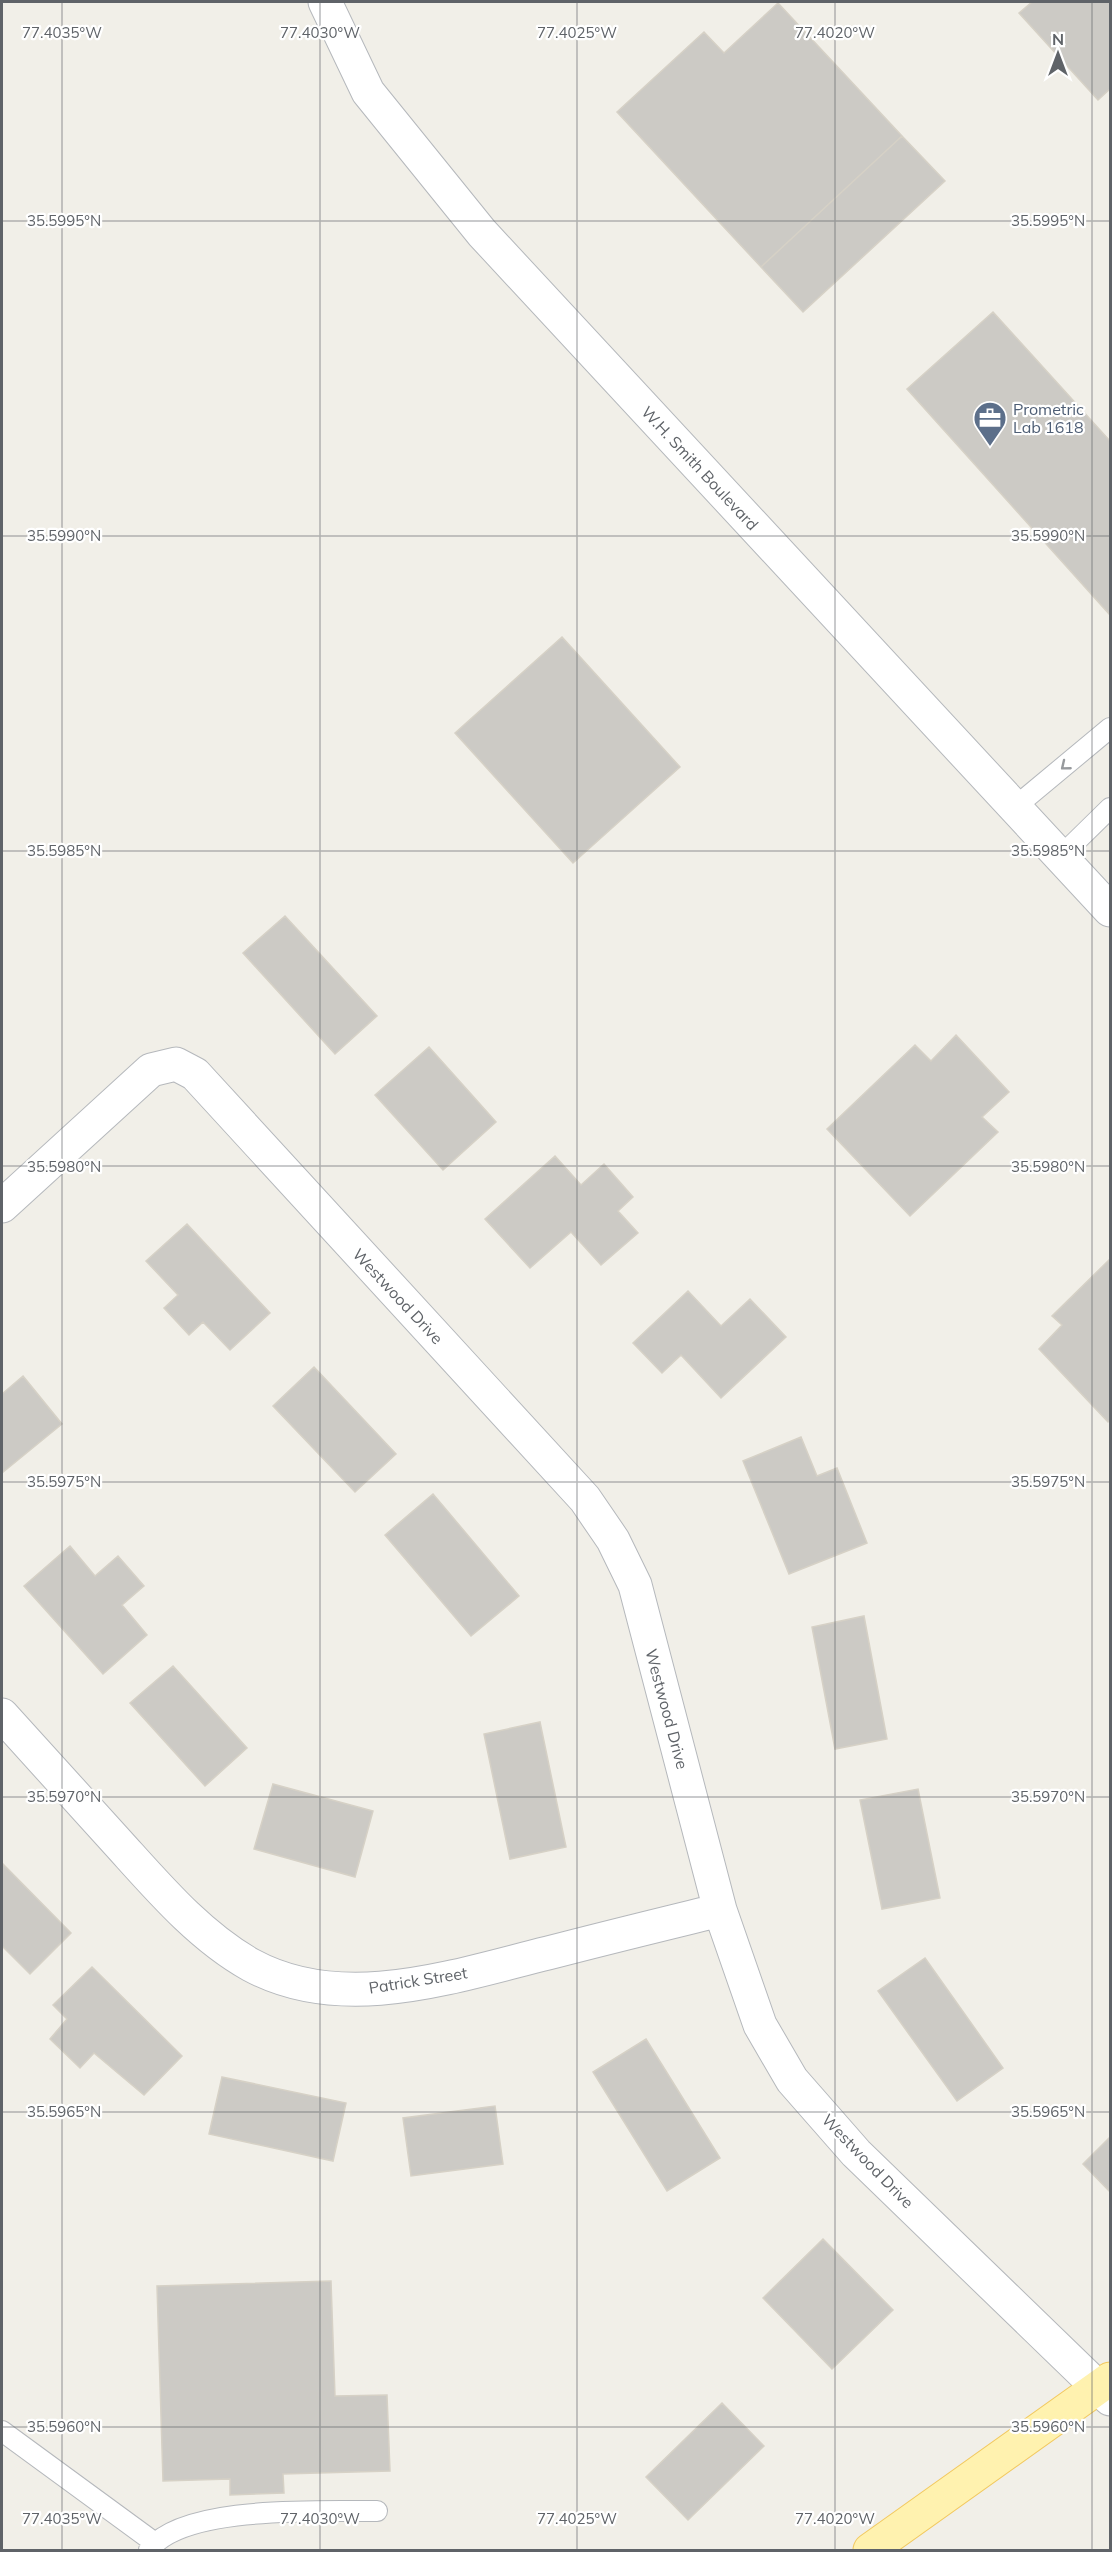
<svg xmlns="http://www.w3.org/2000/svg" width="1112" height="2552" viewBox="0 0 1112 2552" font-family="Mulish,sans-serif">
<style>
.building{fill:#cccac5;stroke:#d6d1c6;stroke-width:1.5}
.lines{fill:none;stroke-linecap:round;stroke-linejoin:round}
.service-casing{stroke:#b5b8bc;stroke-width:22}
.minor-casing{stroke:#b5b8bc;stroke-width:35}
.tertiary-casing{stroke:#b5b8bc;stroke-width:35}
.primary-casing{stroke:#f2c960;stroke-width:35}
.service{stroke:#fff;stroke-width:20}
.minor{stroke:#fff;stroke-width:33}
.tertiary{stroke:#fff;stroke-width:33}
.primary{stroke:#fff2af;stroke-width:33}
.oneway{stroke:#979a9d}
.ticks{fill:none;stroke:#5f6368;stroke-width:1.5;stroke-opacity:0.45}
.labels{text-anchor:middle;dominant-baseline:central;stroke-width:4.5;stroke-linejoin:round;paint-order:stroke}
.service-label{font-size:16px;fill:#4e5e75;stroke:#fff;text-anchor:start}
.street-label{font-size:16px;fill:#5f6368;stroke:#fff}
.ticks-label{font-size:15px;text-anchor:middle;fill:#5f6368;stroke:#fff;stroke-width:4.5;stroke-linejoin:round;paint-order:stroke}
</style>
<rect width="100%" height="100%" fill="#f1efe8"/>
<!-- building -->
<path class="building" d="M1032,2H1110V89L1098,100L1019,13Z
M778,3L902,136L761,267L617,112L704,32L724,53Z
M902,136L945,181L803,312L761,267Z
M993,312L1110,441V615L907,389Z
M562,637L680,767L573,863L455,733Z
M285,916L377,1016L335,1054L243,953Z
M956,1035L1009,1092L982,1117L998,1132L910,1216L827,1129L915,1045L931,1061Z
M429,1047L496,1122L443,1170L375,1095Z
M555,1156L581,1185L604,1164L633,1197L618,1211L638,1233L601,1265L571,1232L530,1268L485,1219Z
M187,1224L270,1313L230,1350L203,1322L189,1335L164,1308L178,1295L146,1261Z
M1110,1259V1420L1108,1422L1039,1349L1062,1325L1052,1316Z
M688,1291L721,1326L750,1299L786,1337L721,1398L681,1355L662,1373L633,1343Z
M314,1367L396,1454L355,1492L273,1406Z
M23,1376L62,1424L2,1473V1394Z
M801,1437L817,1476L837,1468L867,1543L789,1574L743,1461Z
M433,1494L519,1596L471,1636L385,1535Z
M70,1546L95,1576L118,1556L144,1586L122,1605L147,1635L103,1674L24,1586Z
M864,1616L887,1739L835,1749L812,1627Z
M173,1666L247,1748L205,1786L130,1703Z
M540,1722L566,1847L510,1859L484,1734Z
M273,1784L373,1811L355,1877L254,1849Z
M918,1789L940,1898L882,1909L860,1800Z
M2,1863L71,1933L30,1974L2,1946Z
M925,1958L1003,2068L957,2101L878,1991Z
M92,1967L182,2056L144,2095L94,2053L80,2068L50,2039L67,2019L53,2005Z
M646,2039L720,2158L667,2191L593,2072Z
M222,2077L346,2103L333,2161L209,2134Z
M495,2106L503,2164L411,2176L403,2118Z
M1110,2137V2192L1083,2164Z
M823,2239L893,2310L832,2369L763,2298Z
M331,2281L335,2396L387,2395L390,2471L283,2474L284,2493L230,2495V2479L163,2481L157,2286Z
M722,2403L764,2446L688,2520L646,2477Z"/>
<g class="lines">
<defs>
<path id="service" d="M1015,807L1110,728
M1061,856L1110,808
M2,2431L155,2543
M149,2550C183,2504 323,2512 377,2511"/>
<path id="minor" d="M2,1206L151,1070L176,1064L195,1074L585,1499L613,1540L635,1585L720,1910L760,2025L792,2080L856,2153L1110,2399
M2,1715C40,1757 79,1800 118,1843C157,1886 199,1936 251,1965C343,2015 454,1976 548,1953C605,1938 663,1924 720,1910"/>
<path id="tertiary" d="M325,2L368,92L482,233L1110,910"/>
<path id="primary" d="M870,2550L1110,2379"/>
</defs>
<!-- service casing -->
<use href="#service" class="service-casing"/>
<!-- minor casing -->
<use href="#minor" class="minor-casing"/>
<!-- tertiary casing -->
<use href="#tertiary" class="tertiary-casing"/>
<!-- primary casing -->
<use href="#primary" class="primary-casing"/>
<!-- service -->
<use href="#service" class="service"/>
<!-- minor -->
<use href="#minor" class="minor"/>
<!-- tertiary -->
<use href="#tertiary" class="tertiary"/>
<!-- primary -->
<use href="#primary" class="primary"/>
</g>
<!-- one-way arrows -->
<defs><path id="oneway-chevron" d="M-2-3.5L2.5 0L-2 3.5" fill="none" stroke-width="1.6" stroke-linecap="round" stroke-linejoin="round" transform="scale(1.5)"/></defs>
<use class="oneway" href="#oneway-chevron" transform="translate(1065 766) rotate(141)"/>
<!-- ticks -->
<path class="ticks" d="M62,2V2550M320,2V2550M577,2V2550M835,2V2550M1092,2V2550M2,221H1110M2,536H1110M2,851H1110M2,1166H1110M2,1482H1110M2,1797H1110M2,2112H1110M2,2427H1110"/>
<!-- icons -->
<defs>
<symbol id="office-pin" viewBox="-11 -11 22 30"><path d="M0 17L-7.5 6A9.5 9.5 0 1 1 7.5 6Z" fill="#5c6f8a" stroke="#fff"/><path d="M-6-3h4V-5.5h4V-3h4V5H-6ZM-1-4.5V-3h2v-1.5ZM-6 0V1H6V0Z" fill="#fff"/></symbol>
</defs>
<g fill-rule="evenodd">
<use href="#office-pin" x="971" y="399" width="38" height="52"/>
</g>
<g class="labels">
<!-- service labels -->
<g class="service-label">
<text x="1013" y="409">Prometric<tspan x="1013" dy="18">Lab 1618</tspan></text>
</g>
<!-- street labels -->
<g class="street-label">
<text transform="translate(700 468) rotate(47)">W.H. Smith Boulevard</text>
<text transform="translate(398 1296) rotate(47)">Westwood Drive</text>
<text transform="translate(667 1709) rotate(75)">Westwood Drive</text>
<text transform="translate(418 1980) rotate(-9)">Patrick Street</text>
<text transform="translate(868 2161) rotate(46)">Westwood Drive</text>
</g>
</g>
<g class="ticks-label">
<text x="62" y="38">77.4035°W</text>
<text x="320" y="38">77.4030°W</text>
<text x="577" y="38">77.4025°W</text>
<text x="835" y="38">77.4020°W</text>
<text x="64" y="226">35.5995°N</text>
<text x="1048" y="226">35.5995°N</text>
<text x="64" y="541">35.5990°N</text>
<text x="1048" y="541">35.5990°N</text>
<text x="64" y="856">35.5985°N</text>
<text x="1048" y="856">35.5985°N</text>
<text x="64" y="1172">35.5980°N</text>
<text x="1048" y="1172">35.5980°N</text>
<text x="64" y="1487">35.5975°N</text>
<text x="1048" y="1487">35.5975°N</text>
<text x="64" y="1802">35.5970°N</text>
<text x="1048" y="1802">35.5970°N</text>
<text x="64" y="2117">35.5965°N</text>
<text x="1048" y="2117">35.5965°N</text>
<text x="64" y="2432">35.5960°N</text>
<text x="1048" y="2432">35.5960°N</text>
<text x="62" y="2524">77.4035°W</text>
<text x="320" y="2524">77.4030°W</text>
<text x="577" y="2524">77.4025°W</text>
<text x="835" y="2524">77.4020°W</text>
</g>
<!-- border -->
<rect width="1112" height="2552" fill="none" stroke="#5f6368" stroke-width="6"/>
<!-- north arrow -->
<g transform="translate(1058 54)" stroke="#ffffff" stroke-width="4.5" paint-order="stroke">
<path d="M0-4.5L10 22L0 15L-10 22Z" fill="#5f6368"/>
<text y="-9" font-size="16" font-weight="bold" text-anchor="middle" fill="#5f6368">N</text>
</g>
</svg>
